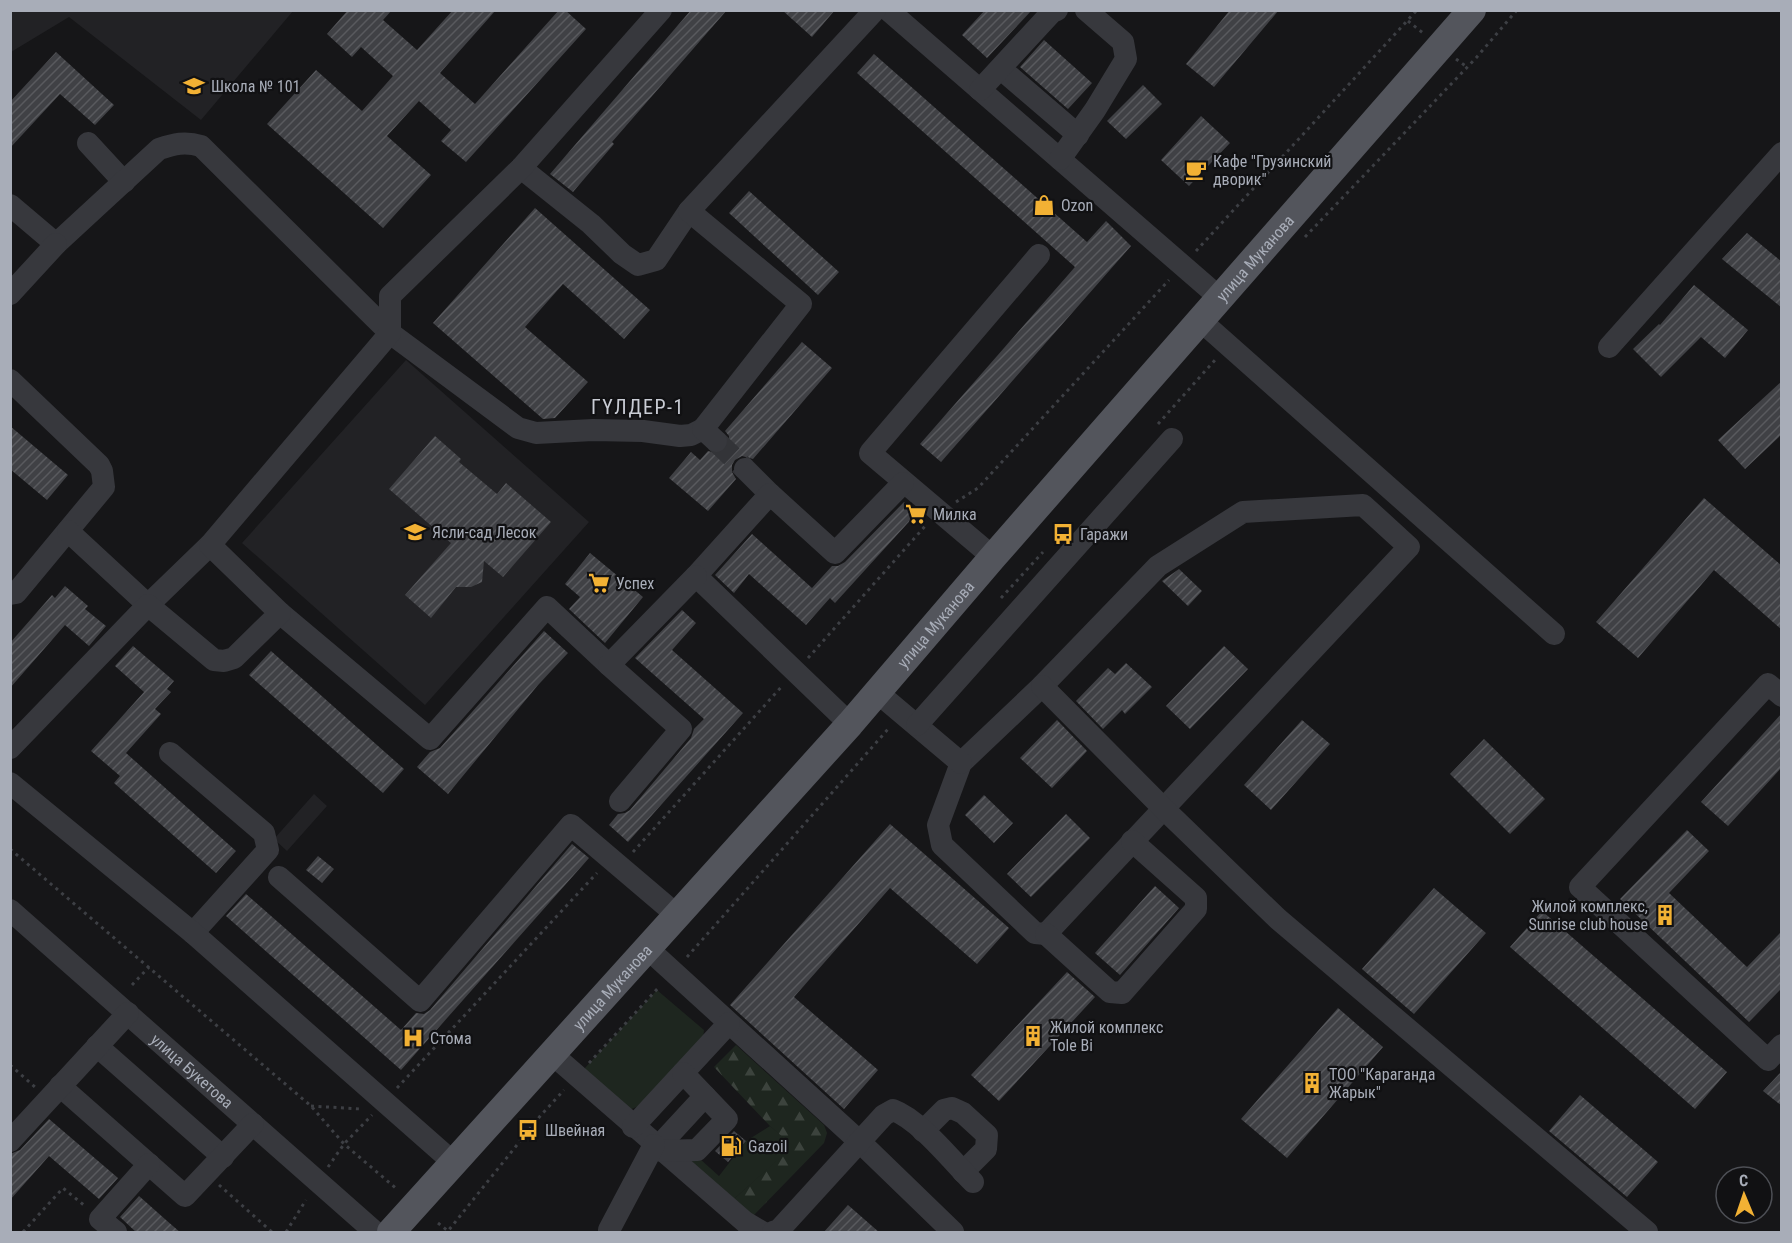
<svg xmlns="http://www.w3.org/2000/svg" width="1792" height="1243" viewBox="0 0 1792 1243" font-family="'Roboto Condensed',sans-serif">
<style>
.built{fill:#222225}
.grass{fill:#1e261f}
.forest{fill:url(#forest-firs)}
.building{fill:url(#building-hatch)}
.lines{fill:none;stroke-linecap:round;stroke-linejoin:round}
.minor-tunnel{stroke:#333438;stroke-width:22;stroke-dasharray:22 11;stroke-linecap:butt}
.path{stroke:#3d3f44;stroke-width:3;stroke-dasharray:3 4.5;stroke-linecap:butt}
.minor{stroke:#37383d;stroke-width:22}
.major{stroke:#53555c;stroke-width:28}
.labels{text-anchor:middle;dominant-baseline:central;stroke-width:4.5;stroke-linejoin:round;paint-order:stroke}
.poi-label{font-size:16px;fill:#a8adb8;stroke:#111113;text-anchor:start}
.street-label{font-size:16px;fill:#a8adb8;stroke:#111113}
.quarter-label{font-size:20px;letter-spacing:1.5px;fill:#c9ccd4;stroke:#111113}
</style>
<defs>
<pattern id="forest-firs" width="22" height="20" patternUnits="userSpaceOnUse" patternTransform="scale(1.5)"><rect width="22" height="20" fill="#1e261f"/><path d="M5 1l3.5 6h-7zM16 11l3.5 6h-7z" fill="#3c433d"/></pattern>
<pattern id="building-hatch" width="6" height="6" patternUnits="userSpaceOnUse" patternTransform="scale(1.5)"><rect width="6" height="6" fill="#404145"/><path d="M-1 1l2-2M0 6l6-6M5 7l2-2" fill="none" stroke="#595a5e"/></pattern>
</defs>
<rect width="100%" height="100%" fill="#161618"/>
<!-- built -->
<path class="built" d="M11,10H293V11L201,120L69,17L11,52Z
M406,360L589,522L425,705L242,543Z
M314,794L327,806L287,851L274,839Z"/>
<!-- grass -->
<path class="grass" d="M657,990L704,1030L703,1039L648,1102L627,1111L584,1069Z
M770,1126L794,1146L734,1199L681,1159L699,1158L719,1176L746,1141Z"/>
<!-- forest -->
<path class="forest" d="M736,1045L824,1125L827,1133L824,1143L752,1217L734,1199L793,1146L770,1126L714,1067Z"/>
<!-- building -->
<path class="building" d="M348,10H392L383,20L417,50L453,10H496L440,73L475,104L559,10H565L586,29L466,162L441,141L451,130L419,101L387,136L431,175L383,228L267,124L316,70L362,111L393,76L361,47L352,57L327,34Z
M691,10H727L612,142L614,144L573,192L550,174Z
M782,10H835L812,37Z
M985,10H1032L987,58L962,35Z
M1230,10H1279L1214,87L1186,64Z
M1044,40L1092,83L1068,109L1020,67Z
M56,52L114,105L95,125L60,94L10,148V102Z
M874,54L1087,242L1106,221L1131,246L941,462L920,444L1075,267L857,73Z
M1143,85L1162,104L1126,139L1107,121Z
M1201,116L1230,143L1189,186L1161,160Z
M749,191L839,272L818,295L729,213Z
M535,208L650,310L624,339L563,284L525,327L588,382L555,418L543,419L433,323Z
M1747,233L1782,262V308L1722,259Z
M1694,285L1748,330L1725,358L1701,337L1661,377L1633,349L1659,324L1660,325Z
M802,342L832,368L753,459L742,456L735,460L732,465V472L736,479L708,511L669,478L691,452L700,460L708,451L719,454L725,451L729,443V436L725,431Z
M1782,381V434L1745,469L1718,440Z
M10,426L68,475L47,500L10,469Z
M435,436L461,459L459,462L497,494L506,483L551,522L503,577L484,561L482,582L471,587H456L431,618L405,595L451,543L389,489Z
M1704,498L1782,566V630L1714,570L1638,658L1596,622Z
M904,502L916,514L835,603L830,598L806,625L749,574L734,593L715,575L752,534L812,588L832,566H838L845,562Z
M590,553L643,597L605,643L569,609L580,597L565,584Z
M1179,569L1202,591L1188,606L1162,581Z
M65,586L88,606L85,609L106,626L89,646L65,625L10,688V643L52,595L55,598Z
M682,610L696,623L672,650L743,713L628,842L609,825L618,814L625,813L630,810L691,738L694,729L704,719L635,658Z
M544,631L568,653L538,685L448,794L417,767L430,752L440,748Z
M133,646L174,681L167,689L171,692L155,709L161,714L126,753L236,851L216,873L114,783L120,776L91,751L144,692L115,666Z
M1224,646L1248,669L1190,729L1166,706Z
M271,651L404,769L383,793L249,675Z
M1126,663L1152,687L1125,714L1122,710L1103,729L1076,701L1108,668L1115,674Z
M1782,713V767L1728,826L1701,802Z
M1057,720L1087,751L1052,788L1020,758Z
M1302,720L1330,744L1271,810L1244,785Z
M1484,739L1545,799L1510,834L1450,774Z
M984,795L1013,823L994,843L965,815Z
M1066,814L1090,838L1031,897L1007,874Z
M890,824L1009,928L977,964L890,888L794,997L878,1070L844,1109L730,1005Z
M1687,830L1709,851L1669,893L1747,967L1782,931V988L1749,1022L1620,899Z
M572,844L589,858L401,1070L226,916L246,894L401,1030L416,1013L424,1014L430,1010Z
M318,856L334,869L322,883L306,870Z
M1155,886L1179,908L1120,975L1095,953Z
M1434,888L1486,933L1414,1014L1362,969Z
M1542,911L1727,1072L1695,1109L1510,947Z
M1067,972L1095,997L999,1101L971,1075Z
M1338,1008L1383,1047L1287,1158L1241,1119Z
M1782,1071V1106L1763,1091Z
M1580,1095L1658,1162L1627,1197L1549,1131Z
M49,1119L118,1178L99,1199L49,1156L10,1200V1154L20,1150Z
M734,1131L746,1141L728,1162L715,1151Z
M139,1196L166,1220L181,1233H137L120,1217Z
M848,1205L880,1233H823Z"/>
<g class="lines">
<!-- minor-tunnel -->
<path class="minor-tunnel" d="M716,441L745,469"/>
<!-- path -->
<path class="path" d="M1408,21L1423,33
M1456,59L1467,67
M1305,237L1476,58L1517,10
M1196,251L1417,10
M1158,424L1215,360
M956,502L978,488L1169,280
M1001,598L1043,552
M808,658L927,524
M10,849L311,1106L344,1144L398,1190
M633,852L783,685
M687,957L889,728
M132,985L149,967
M589,1063L660,986
M10,1065L35,1087
M397,1088L597,873
M311,1106L361,1109
M328,1167L344,1144L372,1115
M219,1185L272,1232
M438,1223L448,1231L541,1115L564,1090
M23,1232L63,1188L85,1206
M286,1232L306,1200"/>
<!-- minor -->
<g class="minor">
<path d="M888,10L1220,298"/>
<path d="M1001,69L1078,135"/>
<path d="M980,90L1052,12L1057,10"/>
<path d="M88,143L124,182"/>
<path d="M1060,159L1095,110L1126,59L1123,42L1086,10"/>
<path d="M521,168L591,224L622,254L638,265L656,260L689,211"/>
<path d="M10,205L56,244L159,149C174,144 185,141 201,146L390,333L518,428L536,433L593,430L643,431L680,436L691,435L703,429"/>
<path d="M10,294L56,244"/>
<path d="M1201,321L1554,634"/>
<path d="M1609,347L1782,153"/>
<path d="M10,380L99,465L102,471L104,487L16,593L10,594"/>
<path d="M716,441L703,429L801,304L689,211L875,10"/>
<path d="M745,469L770,494"/>
<path d="M1363,505L1409,547L1046,934L1035,933L942,845L938,825L961,763L1042,686L1158,566L1243,512Z"/>
<path d="M68,531L148,605L210,545"/>
<path d="M993,557L870,453L1039,255"/>
<path d="M280,613L430,739L547,607L609,665"/>
<path d="M1042,686L1163,808L1278,919L1647,1232"/>
<path d="M878,693L961,763"/>
<path d="M1782,696L1768,684L1580,887L1768,1060L1782,1045"/>
<path d="M850,724L696,576L770,494L835,553L903,483"/>
<path d="M917,725L1172,439"/>
<path d="M10,748L148,605L214,660L224,661L234,658L280,613L210,545L390,333V296L521,168L661,10"/>
<path d="M170,753L264,833L268,850L193,933"/>
<path d="M10,783L193,933L454,1163"/>
<path d="M620,801L681,729L609,665L696,576"/>
<path d="M279,877L420,1001L571,825L678,916"/>
<path id="s1" d="M10,910L375,1232"/>
<path d="M1046,934L1110,992L1122,993L1196,909V898L1132,841"/>
<path d="M647,948L860,1142L953,1232"/>
<path d="M97,1046L223,1157"/>
<path d="M552,1054L745,1222L762,1232"/>
<path d="M60,1086L185,1196L253,1124"/>
<path d="M633,1127L729,1023"/>
<path d="M923,1131L944,1110L952,1108L963,1113L987,1135L986,1149L963,1172"/>
<path d="M10,1141L128,1013"/>
<path d="M657,1148L705,1096"/>
<path d="M661,1151L697,1150L727,1119L683,1073"/>
<path d="M609,1230L654,1145"/>
<path d="M116,1232L100,1219L149,1164"/>
<path d="M773,1232L779,1230L884,1115L893,1110C920,1120 952,1161 973,1182"/>
</g>
<!-- major -->
<path class="major" id="s2" d="M391,1232L850,724L993,557L1472,10"/>
</g>
<!-- icons -->
<defs>
<symbol id="school-bare" viewBox="-9 -9 18 18"><path d="M0-5L7-2L0 1L-7-2ZM-4 1L0 2.5L4 1V4Q0 6-4 4Z" fill="#f2b134" stroke="#111113" stroke-width="2.5" paint-order="stroke"/></symbol>
<symbol id="cafe-bare" viewBox="-9 -9 18 18"><path d="M-5.5-4.5H6V0H3Q3 3.5 0 3.5H-2.5Q-5.5 3.5-5.5 0ZM3-3.2v2h1.7v-2ZM-6 4.5H4V6H-6Z" fill="#f2b134" stroke="#111113" stroke-width="2.5" paint-order="stroke"/></symbol>
<symbol id="shop-bare" viewBox="-9 -9 18 18"><path d="M-5-2.5h2.3a2.7 3.5 0 0 1 5.4 0H5L5.5 6h-11ZM-1.5-2.5h3a1.5 2.3 0 0 0-3 0Z" fill="#f2b134" stroke="#111113" stroke-width="2.5" paint-order="stroke"/></symbol>
<symbol id="supermarket-bare" viewBox="-9 -9 18 18"><path d="M-6-5.5h2.5l.6 2H6L4.5 2H-2.5L-4.4-4H-6ZM-1.5 3.2a1.3 1.3 0 1 0 .1 0ZM3 3.2a1.3 1.3 0 1 0 .1 0Z" fill="#f2b134" stroke="#111113" stroke-width="2.5" paint-order="stroke"/></symbol>
<symbol id="bus-bare" viewBox="-9 -9 18 18"><path d="M-5-6H5V4H4V6H2V4H-2V6H-4V4H-5ZM-3.5-4V0h7V-4ZM-3.5 1.2v1.5H-2V1.2ZM2 1.2v1.5H3.5V1.2Z" fill="#f2b134" stroke="#111113" stroke-width="2.5" paint-order="stroke"/></symbol>
<symbol id="building-bare" viewBox="-9 -9 18 18"><path d="M-4-6H4V6H1V3H-1V6H-4ZM-2.5-4.3h1.7v1.8h-1.7ZM.8-4.3h1.7v1.8H.8ZM-2.5-1h1.7V.8h-1.7ZM.8-1h1.7V.8H.8Z" fill="#f2b134" stroke="#111113" stroke-width="2.5" paint-order="stroke"/></symbol>
<symbol id="hospital-bare" viewBox="-9 -9 18 18"><path d="M-5-5h3v3.5h4V-5h3V5h-3V1.5h-4V5h-3Z" fill="#f2b134" stroke="#111113" stroke-width="2.5" paint-order="stroke"/></symbol>
<symbol id="fuel-bare" viewBox="-9 -9 18 18"><path d="M-5.5-6h7V0h2V4h1.3V-2.5L3-4.5l.8-.8L6-3V5H2.5V1h-1V6h-7ZM-4.2-4.7v3.2H.2V-4.7Z" fill="#f2b134" stroke="#111113" stroke-width="2.5" paint-order="stroke"/></symbol>
</defs>
<g fill-rule="evenodd">
<use href="#school-bare" x="179" y="71" width="30" height="30"/>
<use href="#cafe-bare" x="1181" y="155" width="30" height="30"/>
<use href="#shop-bare" x="1029" y="190" width="30" height="30"/>
<use href="#supermarket-bare" x="901" y="499" width="30" height="30"/>
<use href="#school-bare" x="400" y="517" width="30" height="30"/>
<use href="#bus-bare" x="1048" y="519" width="30" height="30"/>
<use href="#supermarket-bare" x="584" y="568" width="30" height="30"/>
<use href="#building-bare" x="1650" y="900" width="30" height="30"/>
<use href="#building-bare" x="1018" y="1021" width="30" height="30"/>
<use href="#hospital-bare" x="398" y="1023" width="30" height="30"/>
<use href="#building-bare" x="1297" y="1068" width="30" height="30"/>
<use href="#bus-bare" x="513" y="1115" width="30" height="30"/>
<use href="#fuel-bare" x="716" y="1131" width="30" height="30"/>
</g>
<g class="labels">
<!-- poi labels -->
<g class="poi-label">
<text x="211" y="86">Школа № 101</text>
<text x="1213" y="161">Кафе "Грузинский<tspan x="1213" dy="18">дворик"</tspan></text>
<text x="1061" y="205">Ozon</text>
<text x="933" y="514">Милка</text>
<text x="432" y="532">Ясли-сад Лесок</text>
<text x="1080" y="534">Гаражи</text>
<text x="616" y="583">Успех</text>
<text x="1648" y="906" text-anchor="end">Жилой комплекс,<tspan x="1648" dy="18">Sunrise club house</tspan></text>
<text x="1050" y="1027">Жилой комплекс<tspan x="1050" dy="18">Tole Bi</tspan></text>
<text x="430" y="1038">Стома</text>
<text x="1329" y="1074">ТОО "Караганда<tspan x="1329" dy="18">Жарык"</tspan></text>
<text x="545" y="1130">Швейная</text>
<text x="748" y="1146">Gazoil</text>
</g>
<!-- street labels -->
<g class="street-label">
<text stroke="none"><textPath href="#s2" startOffset="1302">улица Муканова</textPath></text>
<text stroke="none"><textPath href="#s2" startOffset="816">улица Муканова</textPath></text>
<text stroke="none"><textPath href="#s2" startOffset="330">улица Муканова</textPath></text>
<text stroke="none"><textPath href="#s1" startOffset="243">улица Букетова</textPath></text>
</g>
<!-- quarter labels -->
<g class="quarter-label">
<text x="638" y="407">ГҮЛДЕР-1</text>
</g>
</g>
<!-- border -->
<rect width="1792" height="1243" fill="none" stroke="#a8adb8" stroke-width="24"/>
<!-- north arrow -->
<g transform="translate(1744 1195) rotate(358)"><circle r="28" fill="#111113" stroke="#4d4f55" stroke-width="1.5"/>
<path d="M0-4.5L10 22L0 15L-10 22Z" fill="#f2b134"/>
<text y="-9" font-size="16" font-weight="bold" text-anchor="middle" fill="#a8adb8">С</text>
</g>
</svg>
